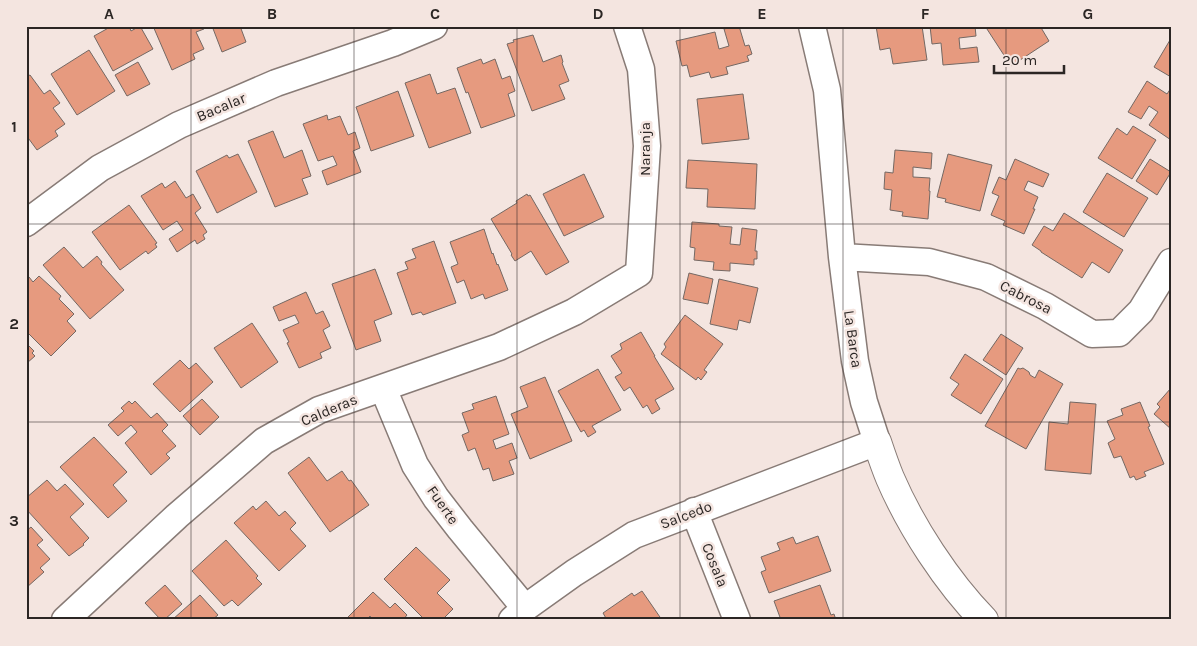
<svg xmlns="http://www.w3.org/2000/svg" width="1197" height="646" viewBox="0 0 1197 646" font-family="Karla,sans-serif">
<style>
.building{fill:#e69a7f;stroke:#746863}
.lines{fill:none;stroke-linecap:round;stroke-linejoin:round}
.minor-casing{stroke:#887b76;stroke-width:29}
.tertiary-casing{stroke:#887b76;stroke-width:30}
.minor{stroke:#fff;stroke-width:26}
.tertiary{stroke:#fff;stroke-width:28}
.grid{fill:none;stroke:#2b2624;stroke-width:1;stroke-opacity:0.55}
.labels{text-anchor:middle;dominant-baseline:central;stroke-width:5;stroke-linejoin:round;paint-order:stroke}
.street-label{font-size:15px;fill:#2b2624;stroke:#f4e5e0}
.neatline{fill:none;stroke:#2b2624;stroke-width:2}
.grid-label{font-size:16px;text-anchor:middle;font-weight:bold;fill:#2b2624}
</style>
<rect width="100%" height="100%" fill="#f4e5e0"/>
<!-- building -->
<path class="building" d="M112,26H129L131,31L140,26L153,49L113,71L94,36Z
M153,26H202L204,29L196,32L204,49L193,54L195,59L172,70Z
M212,26H240L246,42L222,52Z
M736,26H739L745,46L749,45L752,54L747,56L749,61L726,67L728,74L711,78L709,72L690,77L687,65L682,66L676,41L715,32L719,49L729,46L724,29Z
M876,26H922L927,60L893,64L890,48L880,50Z
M930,26H975L976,36L959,38L960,49L977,47L979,62L943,65L941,43L932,44Z
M985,26H1040L1049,41L1011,66Z
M533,35L543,62L561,55L563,62L562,63L569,81L559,85L565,99L532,111L507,44L514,42L513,40Z
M1170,40H1171V77L1154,67Z
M89,50L115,91L77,115L51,74Z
M481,59L483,64L495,59L502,79L510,76L515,91L508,94L515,116L481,128L468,92L466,93L457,68Z
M138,62L150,84L127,96L115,75Z
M430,74L437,94L455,88L471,133L429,148L405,83Z
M30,75L44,94L50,90L60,103L53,108L65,124L55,131L58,136L37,150L26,135V108L29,106L26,103V77Z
M1147,81L1167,94L1171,88V140L1149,125L1158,112L1149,106L1141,119L1128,112Z
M398,91L414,136L371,151L356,107Z
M743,94L749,139L702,144L697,99Z
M327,115L328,120L340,116L348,135L355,132L360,148L353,151L361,172L327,185L322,171L337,165L333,156L318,161L303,124Z
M1133,126L1156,140L1132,179L1098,158L1117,128L1127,135Z
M273,131L284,158L302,150L311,176L302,179L308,194L275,207L248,141Z
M895,150L932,153L931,169L913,167V177L930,178L929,191H930L928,219L902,216L903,212L890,210L892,190L884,189L885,172L893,173Z
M238,154L257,192L217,213L196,171L227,155L229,158Z
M948,154L992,165L980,211L945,202L946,199L937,197Z
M1015,159L1049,174L1043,187L1028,181L1024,190L1038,197L1033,209H1035L1024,234L1003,225L1005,221L991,215L999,196L992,193L999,177L1006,180Z
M1150,159L1171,172L1157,195L1136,181Z
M688,160L757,164L755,209L707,207L708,189L686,188Z
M1107,173L1148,198L1124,237L1083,212Z
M584,174L604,217L564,236L543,194Z
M175,181L186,198L193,194L201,208L195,213L207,232L203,235L205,239L197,244L195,240L177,252L169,239L183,230L177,221L163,230L141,196L162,183L165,188Z
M527,194L528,196L530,195L569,262L546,275L531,251L515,261L511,255L512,254L491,219L517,203L516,201Z
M129,205L157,243L155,244L157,247L148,254L146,251L120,270L92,232Z
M1064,213L1123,250L1109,273L1092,262L1082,278L1041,252V251L1032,245L1044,226L1053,231Z
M692,222L719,224V226L732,227L730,244L740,245L742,228L757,230L755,251H757V259H754V265L730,263V271L713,270L714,262L694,260L695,248L690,247Z
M484,229L492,254L493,253L497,265L498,264L508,290L485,299L483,294L471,299L464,280L457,283L451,267L458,264L450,242Z
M434,241L456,303L423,315L421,312L412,315L397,273L408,269L405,262L416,258L412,249Z
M64,247L83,268L97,256L102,262L101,264L124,290L90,319L43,265Z
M375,269L392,314L374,321L381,341L356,350L332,284Z
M689,273L713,279L708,304L683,299Z
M39,276L61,296L59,299L74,314L67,321L76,331L51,356L26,331V280L29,277L33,282Z
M719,279L758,288L750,323L739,320L737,330L710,324Z
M306,292L316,314L323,311L330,326L323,330L331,348L320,353L322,358L299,368L287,343L289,342L283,330L299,323L295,315L279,321L273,307Z
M685,315L723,344L704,370L707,372L701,380L698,377L696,380L661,354L666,347L664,344Z
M252,323L278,362L241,388L214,348Z
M641,332L655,356H654L674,389L655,400L660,409L652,414L647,405L643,408L630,387L624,391L615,377L622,373L611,356L622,349L620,344Z
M1001,334L1023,348L1006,375L983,360Z
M26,343L34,351L32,353L35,356L27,363Z
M965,354L1003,379L981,414L951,395L959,384L950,378Z
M180,360L189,369L196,363L213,382L180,412L153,384Z
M1018,368L1020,369L1023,368L1029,372L1030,375L1035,378L1039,370L1063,384L1026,449L985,426Z
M598,369L621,410L592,426L596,432L588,437L584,430L581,432L558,391Z
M545,377L572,441L530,459L511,414L528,407L520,387Z
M1171,388V429L1154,414L1160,407L1157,404Z
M496,396L509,434L493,440L496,449L512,443L517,458L509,461L514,474L493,481L489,468L483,470L475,448L468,451L462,435L469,432L462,413L474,409L472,404Z
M202,399L219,417L200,435L183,416Z
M129,401L132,404L135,401L151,418L157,413L168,425L162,431L176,446L166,454L170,458L151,475L125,443L137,432L131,425L118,436L108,425L124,411L121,408Z
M1070,402L1096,404L1091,474L1045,470L1049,422L1068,424Z
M1140,402L1150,426L1148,427L1164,464L1144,472L1146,476L1136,480L1134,476L1130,478L1121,456L1114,458L1108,443L1115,439L1107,421L1123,415L1121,409Z
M94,437L127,472L113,485L127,501L108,518L60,467Z
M309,457L327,481L342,471L349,481L351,480L369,505L330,532L288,473Z
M47,480L57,491L65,484L84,504L70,517L89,538L83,544L84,545L69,556L26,509V498Z
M266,501L279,516L285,511L296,523L290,529L306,546L279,571L234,523L253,506L256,510Z
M31,527L43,540L37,545L50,559L40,568L44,572L26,588V531Z
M818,536L831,571L769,593L761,572L766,570L761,557L780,550L777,543L793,537L796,544Z
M226,540L258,576L256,578L262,584L238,606L232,600L224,606L192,571Z
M416,547L450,580L437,593L453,609L442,620H425L384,579Z
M165,585L182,604L164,620H161L145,603Z
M820,585L831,615L834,614L836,620H781L774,601Z
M642,591L662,620H607L603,613L632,593L634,596Z
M373,592L390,608L395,603L407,615L403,620H373L370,616L366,620H349L347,618Z
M200,595L218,615L212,620H172Z"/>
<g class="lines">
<defs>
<path id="minor" d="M26,223L100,168L179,125L276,83L393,43L434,26
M842,257L929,262L986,277L1045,306L1092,334L1119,333L1141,311L1171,262
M383,388L415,465L436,498L460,529L525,608
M694,511L737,620
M65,620L177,516L264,441L319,410L499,347L574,312L639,273L647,146L641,69L627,26
M512,620L525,608L574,573L634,535L877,442L864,402L855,361L842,257L827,90L812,26"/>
<path id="tertiary" d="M877,442C881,454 885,466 890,478C911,527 947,582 984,620"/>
</defs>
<!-- minor casing -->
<use href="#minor" class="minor-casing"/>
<!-- tertiary casing -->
<use href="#tertiary" class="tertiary-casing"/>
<!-- minor -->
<use href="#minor" class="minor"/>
<!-- tertiary -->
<use href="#tertiary" class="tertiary"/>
</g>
<!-- grid -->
<path class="grid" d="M191,26V620M354,26V620M517,26V620M680,26V620M843,26V620M1006,26V620M26,224H1171M26,422H1171"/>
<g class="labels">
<!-- street labels -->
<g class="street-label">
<text transform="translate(221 107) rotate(-23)">Bacalar</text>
<text transform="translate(645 149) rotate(-90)">Naranja</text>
<text transform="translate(1026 297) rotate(27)">Cabrosa</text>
<text transform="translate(853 339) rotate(82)">La Barca</text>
<text transform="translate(329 410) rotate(-23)">Calderas</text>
<text transform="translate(443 505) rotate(55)">Fuerte</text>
<text transform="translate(686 515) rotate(-21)">Salcedo</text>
<text transform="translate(715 565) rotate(68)">Cosala</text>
</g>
</g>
<!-- border -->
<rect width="1197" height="646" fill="none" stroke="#f4e5e0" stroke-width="55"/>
<!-- scale -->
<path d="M994 65v8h70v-8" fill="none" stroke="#2b2624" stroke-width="2.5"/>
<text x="1002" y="65" font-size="15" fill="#2b2624" stroke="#f4e5e0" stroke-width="4" paint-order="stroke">20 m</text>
<rect x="28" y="28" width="1142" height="590" class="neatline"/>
<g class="grid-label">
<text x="109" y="19">A</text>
<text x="272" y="19">B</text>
<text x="435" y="19">C</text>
<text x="598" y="19">D</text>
<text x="762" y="19">E</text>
<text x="925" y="19">F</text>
<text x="1088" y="19">G</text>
<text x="14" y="132">1</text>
<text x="14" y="329">2</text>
<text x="14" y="526">3</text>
</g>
</svg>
